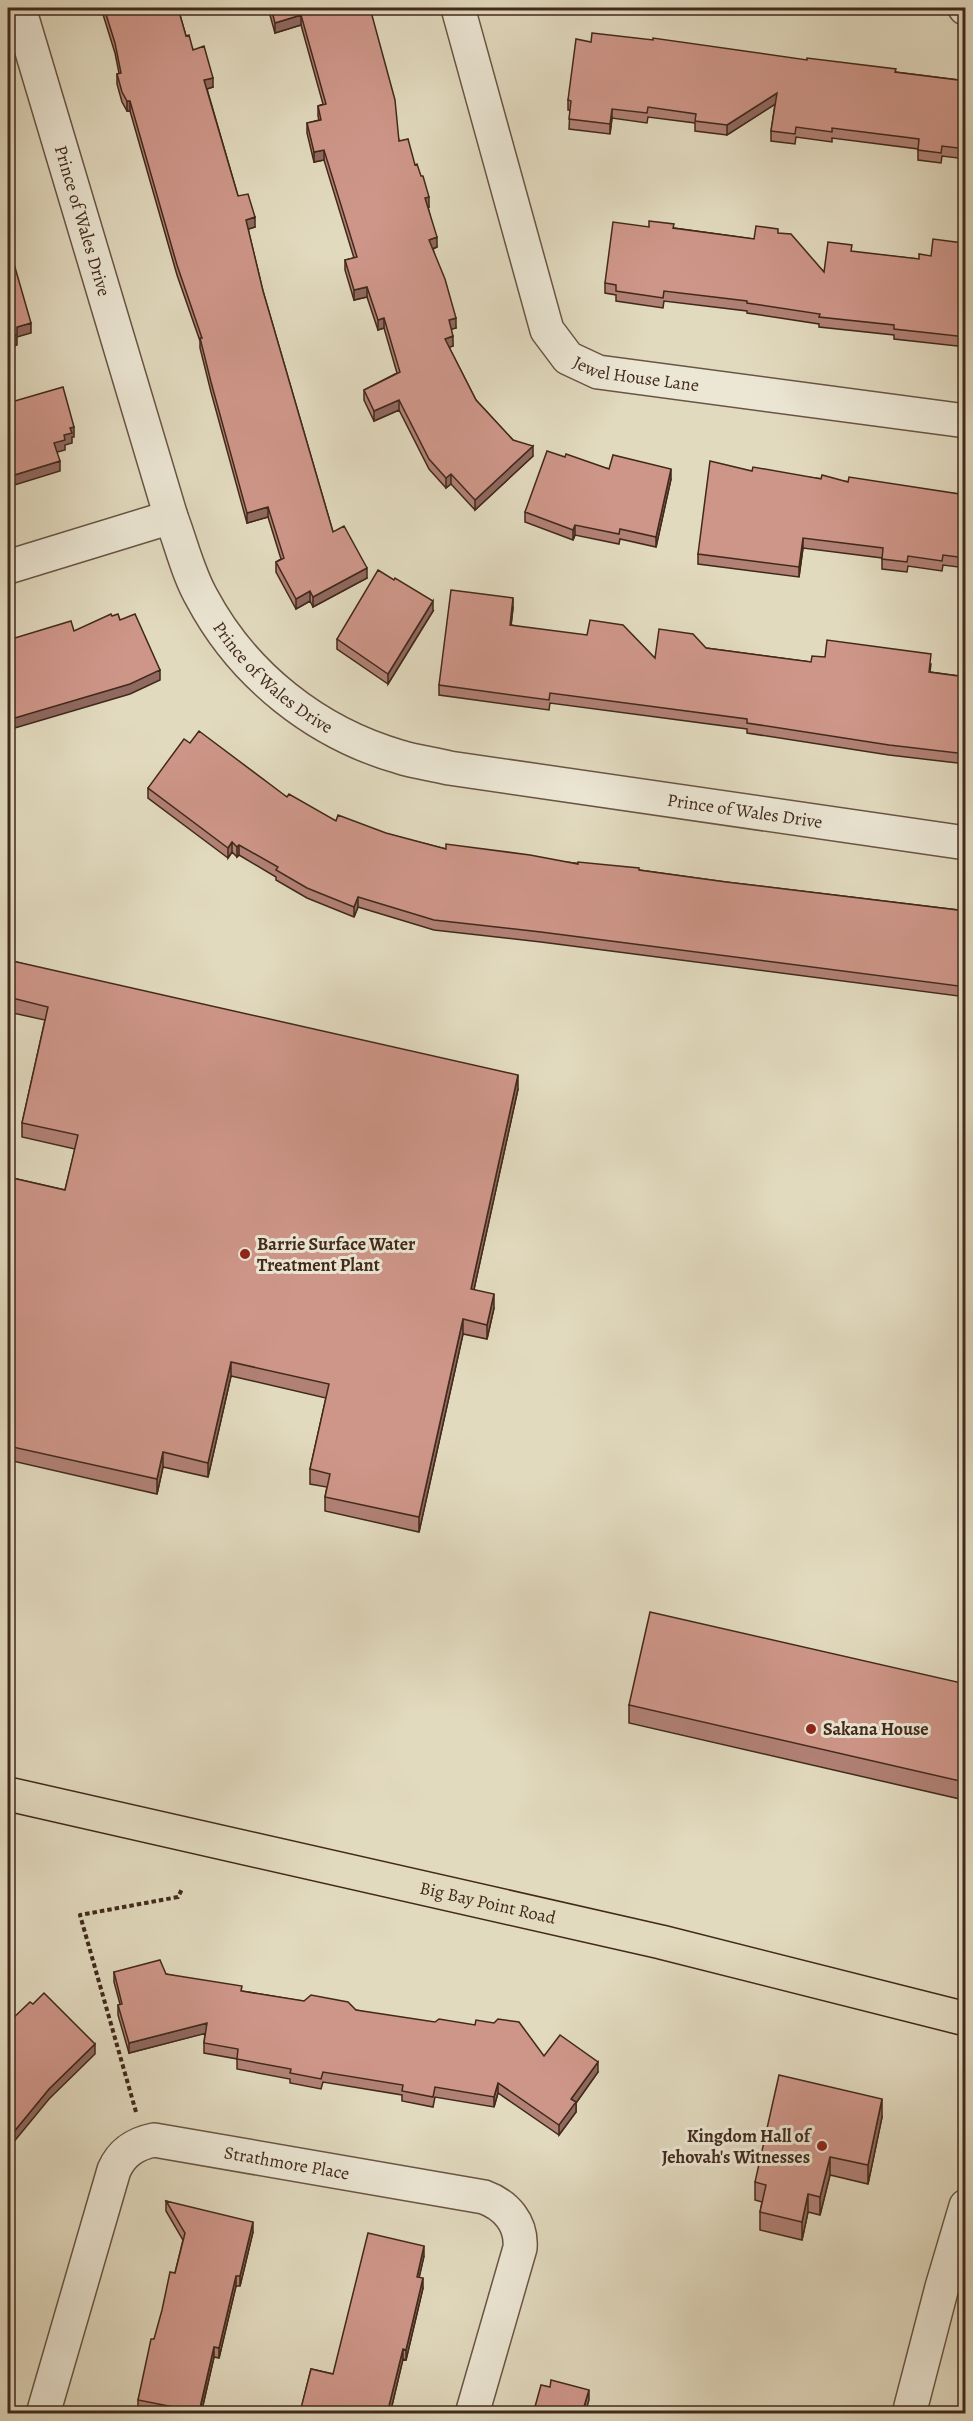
<svg xmlns="http://www.w3.org/2000/svg" width="973" height="2421" viewBox="0 0 973 2421" font-family="Alegreya,serif">
<style>
.lines{fill:none;stroke-linecap:round;stroke-linejoin:round}
.street-casing{stroke:#695544;stroke-width:36}
.primary-casing{stroke:#41291b;stroke-width:36}
.path{stroke:#41291b;stroke-width:4;stroke-dasharray:4.5 3;stroke-linecap:butt}
.street{stroke:#ece7d5;stroke-width:33}
.primary{stroke:#e2dabf;stroke-width:33}
.wall{fill:#b18176;stroke:#41291b;stroke-width:1.5}
.shaded-wall{fill:#906960;stroke:#41291b;stroke-width:1.5}
.building{fill:#ce9689;stroke:#41291b;stroke-width:1.5}
.poi-dot{fill:#8f2418;stroke:#ece7d5;stroke-width:2}
.labels{text-anchor:middle;dominant-baseline:central;stroke-width:6;stroke-linejoin:round;paint-order:stroke}
.street-label{font-size:18px;fill:#41291b;stroke:#ece7d5}
.poi-label{font-size:18px;font-weight:bold;fill:#41291b;stroke:#ece7d5;text-anchor:start}
</style>
<rect width="100%" height="100%" fill="#e2dabf"/>
<filter id="stains"><feTurbulence type="fractalNoise" baseFrequency=".00333" numOctaves="4"/><feColorMatrix values="0 0 0 0 .2 0 0 0 0 .09 0 0 0 0 .02 0 0 0 .5 -.17"/></filter>
<radialGradient id="worn" r=".72"><stop offset=".6" stop-color="#630" stop-opacity="0"/><stop offset="1" stop-color="#630" stop-opacity=".3"/></radialGradient>
<g class="lines">
<defs>
<g id="street">
<path id="s1" d="M19,8L171,517C181,543 188,574 202,598C243,675 316,733 400,757C416,762 433,764 449,768L966,843"/>
<path id="s2" d="M458,8L547,330L568,358L598,372L966,421"/>
<path d="M965,8H966"/>
<path d="M8,567L171,517"/>
<path id="s3" d="M43,2414L114,2170C122,2152 135,2144 154,2140L484,2197C506,2205 522,2223 520,2248L472,2414"/>
<path d="M909,2414L942,2287L966,2206"/>
</g>
<g id="primary">
<path id="s4" d="M8,1794L661,1942L966,2019"/>
</g>
</defs>
<!-- street casing -->
<use href="#street" class="street-casing"/>
<!-- primary casing -->
<use href="#primary" class="primary-casing"/>
<!-- path -->
<path class="path" d="M136,2112L80,1915L178,1897L182,1889"/>
<!-- street -->
<use href="#street" class="street"/>
<!-- primary -->
<use href="#primary" class="primary"/>
</g>
<!-- wall -->
<path class="wall" d="M101,8H178L186,36L213,87L207,89L238,196L255,227L248,229L263,291L333,532L367,578L313,607L310,601L296,609L276,572V562L281,559L268,517L247,523L211,392L200,348V341L177,275L130,111H127L122,102L117,84V74L119,73L115,53Z
M268,8H370L399,141L415,165L429,207H428L437,247L433,249L456,328L451,329L453,346L449,347L476,400L513,440L533,456L475,510L451,484L446,488L429,469L399,410L374,421L364,400V390L397,373L384,328L378,330L367,297L354,300L345,270V260L354,258L324,160L314,162L307,133V123L319,120L318,116V106L323,104L301,25L275,33Z
M591,42L895,72L966,81V159L942,156L941,163L918,160V149L832,138V142L796,137L795,144L771,141V131L775,104L727,135L695,131V123L648,117L647,123L612,118L610,134L569,129L570,110H568V100Z
M649,227L674,228L754,239L778,233L824,272L852,252L919,259L931,256L963,253L962,260L966,261V347L894,339V335L819,327V324L747,313V311L664,301L663,308L616,301V295L605,293V283Z
M565,457L609,469L671,479L656,547L620,539L619,544L575,535L573,540L525,522V512Z
M752,471L966,495V568L943,565L942,571L908,566L907,572L882,569V558L803,548L799,577L698,564V554Z
M513,608L511,625L655,658L706,648L811,662L931,664L930,672L966,677V764L889,755L747,733V729L550,703L549,710L439,695V685Z
M433,611L388,684L337,649V639Z
M190,743L287,797L336,821L446,849L639,870L726,882L966,911V997L541,942L434,930L358,907L354,917L307,898L276,880V877L239,855L237,857L232,852L228,858L148,798V788Z
M8,960L518,1089L474,1289L494,1308L487,1339L463,1334L419,1532L325,1511V1497L327,1487L310,1484V1469L326,1398L231,1376L208,1477L163,1467L157,1494L8,1460V1177L65,1190L75,1149L22,1137V1123L45,1020L8,1012Z
M966,1557V1599L961,1598V1579Z
M966,1684L960,1799L629,1723V1705Z
M114,1972L166,1974L242,1991L356,2010L544,2056L598,2072L576,2103V2112L559,2135L498,2093L494,2107L435,2097L433,2107L402,2101V2095L323,2082L321,2089L290,2083V2079L237,2069V2059L204,2053V2043L205,2033L129,2053L118,2015V2005L120,2004L114,1982Z
M882,2117L868,2184L830,2175L820,2215L808,2212L802,2240L760,2230V2212L762,2202L755,2200V2182Z
M166,2201L253,2232L240,2286H236L219,2358L214,2357L201,2414H155L138,2410V2400L175,2273L183,2240L166,2211Z
M424,2256L419,2277L423,2288L406,2360L403,2359L390,2414H300L311,2369L333,2374Z"/>
<!-- shaded-wall -->
<path class="shaded-wall" d="M301,15V25L275,33V23Z
M213,78V87L204,90V80Z
M777,93V103L727,135V125Z
M127,101H130V111H127Z
M612,109V118L610,134V124Z
M324,150V160L314,162V152Z
M429,197V207L425,208V198Z
M255,217V227L246,230V220Z
M437,237V247L429,250V240Z
M367,287V297L354,300V290Z
M384,318V328L378,330V320Z
M456,318V328L449,330V320Z
M31,323V333L17,337V345L8,348V338L17,327Z
M453,336V346L445,349V339Z
M399,400V410L374,421V411Z
M74,427V437H72V443L65,445V450L54,453V443L64,435L70,428Z
M533,446V456L475,510V500Z
M60,461V471L8,487V477Z
M671,469V479L656,547V537Z
M451,474V484L446,488V478Z
M268,507V517L247,523V513Z
M575,525V535L573,540V530Z
M803,538V548L799,577V567Z
M367,568V578L313,607V597Z
M310,591V601L296,609V599Z
M513,598V608L510,635V625Z
M433,601V611L388,684V674Z
M160,670V680L130,694L8,730V720Z
M232,842V852L228,858V848Z
M239,845V855L237,857V847Z
M358,897V907L354,917V907Z
M518,1075V1089L471,1303V1289Z
M494,1294V1308L487,1339V1325Z
M463,1319V1334L419,1532V1517Z
M231,1362V1376L208,1477V1463Z
M163,1452V1467L157,1494V1479Z
M966,1777V1796L960,1799V1781Z
M207,2023V2033L129,2053V2043Z
M95,2044V2054L49,2099L8,2149V2139L49,2089Z
M598,2062V2072L576,2103V2112L559,2135V2125L571,2099Z
M498,2083V2093L494,2107V2097Z
M882,2099V2117L868,2184V2165Z
M830,2157V2175L820,2215V2197Z
M13,2159V2169L8,2193V2183Z
M12,2187V2197L8,2214V2204Z
M808,2194V2212L802,2240V2222Z
M253,2222V2232L240,2286V2276Z
M424,2246V2256L417,2287V2277Z
M11,2272V2282L8,2298V2288Z
M236,2276V2286L219,2358V2348Z
M423,2278V2288L406,2360V2350Z
M214,2347V2357L201,2414H199Z
M403,2349V2359L390,2414H387Z
M589,2390V2400L585,2414H582Z"/>
<!-- building -->
<path class="building" d="M104,8H178L186,36L189,35L193,50L204,46L213,78L204,80L238,196L248,194L255,217L246,220L263,291L333,532L344,526L367,568L313,597L310,591L296,599L276,562L284,558L268,507L247,513L211,382L200,338H202L177,265L130,101H127L122,92L117,74L121,73L115,43Z
M271,8H370L395,100L399,141L408,139L415,165L417,164L421,176H423L429,197L425,198L437,237L429,240L445,279L456,318L449,320L453,336L445,339L476,400L513,440L533,446L475,500L451,474L446,478L429,459L399,400L374,411L364,390L400,372L384,318L378,320L367,287L354,290L345,260L357,257L324,150L314,152L307,123L321,120L318,106L326,104L301,15L275,23Z
M592,33L653,40V38L807,60V58L896,69L895,72L966,81V149L942,146L941,153L918,150L919,139L832,128V132L796,127L795,134L771,131L777,93L727,125L695,121L696,114L648,107L647,113L612,109L610,124L569,119L571,101L568,100L576,39L591,42Z
M649,221L674,224L673,228L754,239L756,226L778,229V233L791,234L824,272L828,242L852,245L851,251L919,259V254L931,256L933,239L963,243L961,260L966,261V337L894,329V325L819,317L820,314L747,303V301L664,291L663,298L616,291V285L605,283L613,222L649,227Z
M8,243L31,323L17,327V335L8,338Z
M63,387L74,427L70,428L72,433L64,435L65,440L54,443L60,461L8,477V400V403Z
M547,451L565,457L566,454L609,469L613,455L671,469L656,537L620,529L619,534L575,525L573,530L525,512Z
M710,461L752,471L753,467L821,479L822,475L848,482L849,477L966,495V558L943,555L942,561L908,556L907,562L882,559L883,548L803,538L799,567L698,554Z
M378,570L394,580L395,578L433,601L388,674L337,639Z
M451,590L513,598L510,625L587,635L590,620L623,625L655,658L659,629L693,634L706,648L811,662L812,656L825,657L827,640L931,654L929,672L966,677V754L889,745L747,723V719L550,693L549,700L439,685Z
M111,614L112,616L118,614L120,620L135,614L160,670L130,684L8,720V640L71,621L74,631Z
M199,731L287,797L289,794L336,821L338,815L386,833L446,849V844L530,855L578,864V862L639,868V870L726,882L966,911V987L541,932L434,920L358,897L354,907L307,888L276,870L278,867L239,845L237,847L232,842L228,848L148,788L184,739L190,743Z
M8,960L518,1075L471,1289L494,1294L487,1325L463,1319L419,1517L325,1497L330,1474L310,1469L329,1384L231,1362L208,1463L163,1452L157,1479L8,1446V1177L65,1190L78,1135L22,1123L48,1007L8,997Z
M966,1557V1580L961,1579Z
M650,1612L966,1684V1777L960,1781L629,1705Z
M160,1960L166,1974L242,1986L241,1991L304,2001L311,1995L348,2002L356,2010L435,2022L439,2019L475,2025L476,2020L494,2023L498,2019L519,2022L544,2056L560,2035L598,2062L571,2099L576,2102L559,2125L498,2083L494,2097L435,2087L433,2097L402,2091L403,2085L323,2072L321,2079L290,2073L291,2069L237,2059L238,2049L204,2043L207,2023L129,2043L118,2005L122,2004L114,1972Z
M44,1993L95,2044L49,2089L8,2139V2029L13,2023L11,2020L30,2002L33,2004Z
M779,2075L882,2099L868,2165L830,2157L820,2197L808,2194L802,2222L760,2212L766,2185L755,2182Z
M8,2158L13,2159L8,2183Z
M8,2186L12,2187L8,2204Z
M166,2201L253,2222L240,2276H236L219,2348L214,2347L199,2412L138,2400L151,2339H154L162,2310L170,2272L175,2273L185,2233Z
M368,2233L424,2246L417,2277L423,2278L406,2350L403,2349L387,2414H304L300,2412L311,2369L333,2374Z
M8,2268L11,2272L8,2288Z
M551,2380L589,2390L582,2413L584,2414H533L541,2385L550,2387Z"/>
<!-- markers -->
<g class="poi-dot">
<circle cx="245" cy="1254" r="6"/>
<circle cx="811" cy="1729" r="6"/>
<circle cx="822" cy="2146" r="6"/>
</g>
<g class="labels">
<!-- street labels -->
<g class="street-label">
<text stroke="none"><textPath href="#s1" startOffset="222">Prince of Wales Drive</textPath></text>
<text stroke="none"><textPath href="#s2" startOffset="440">Jewel House Lane</textPath></text>
<text stroke="none"><textPath href="#s1" startOffset="726">Prince of Wales Drive</textPath></text>
<text stroke="none"><textPath href="#s1" startOffset="1228">Prince of Wales Drive</textPath></text>
<text stroke="none"><textPath href="#s4" startOffset="492">Big Bay Point Road</textPath></text>
<text stroke="none"><textPath href="#s3" startOffset="441">Strathmore Place</textPath></text>
</g>
<!-- poi labels -->
<g class="poi-label">
<text x="257" y="1244">Barrie Surface Water<tspan x="257" dy="21">Treatment Plant</tspan></text>
<text x="823" y="1729">Sakana House</text>
<text x="810" y="2136" text-anchor="end">Kingdom Hall of<tspan x="810" dy="21">Jehovah's Witnesses</tspan></text>
</g>
</g>
<!-- margin -->
<rect width="973" height="2421" fill="none" stroke="#e2dabf" stroke-width="30"/>
<rect x="9" y="9" width="955" height="2403" fill="none" stroke="#41291b" stroke-width="3"/>
<rect x="15" y="15" width="943" height="2391" fill="none" stroke="#41291b" stroke-width="1.5"/>
<rect width="100%" height="100%" filter="url(#stains)"/>
<rect width="100%" height="100%" fill="url(#worn)"/>
</svg>
